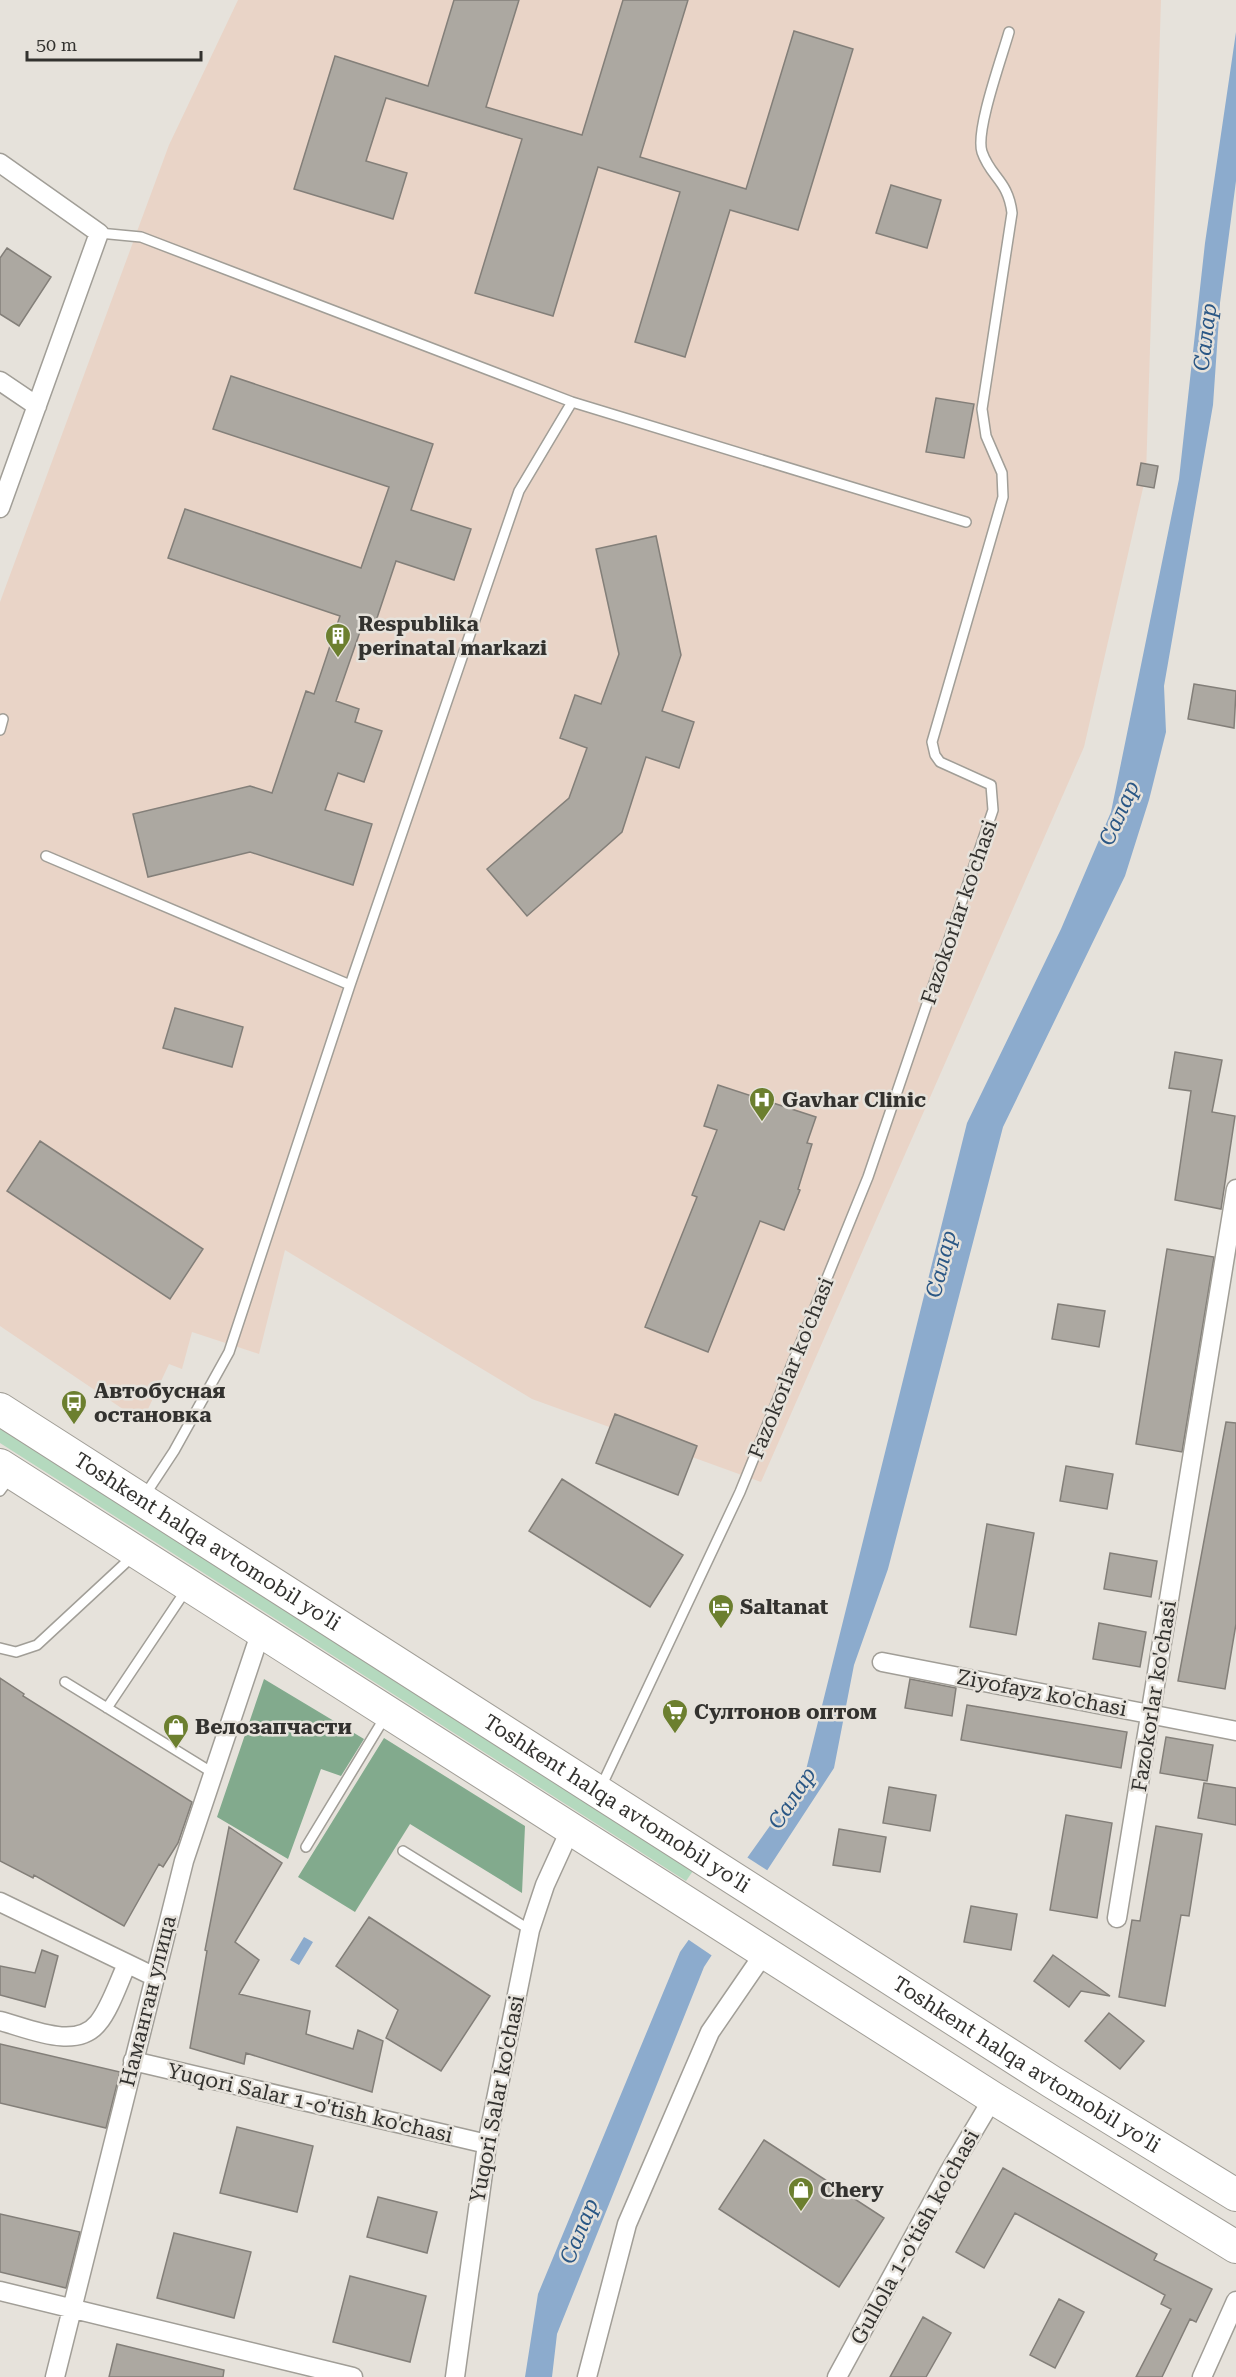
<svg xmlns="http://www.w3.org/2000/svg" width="1236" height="2377" viewBox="0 0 1236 2377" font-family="'Roboto Serif',serif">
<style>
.medical{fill:#e9d4c7}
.green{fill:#b4d9be}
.forest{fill:#82aa8d}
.water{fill:#8cabcd}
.pier{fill:#e6e2db}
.building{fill:#aca8a1;stroke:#837f79;stroke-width:1.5}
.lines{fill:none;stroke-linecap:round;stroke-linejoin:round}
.service-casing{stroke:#a19e97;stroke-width:12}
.minor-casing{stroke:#a19e97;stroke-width:21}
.trunk-casing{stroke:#a19e97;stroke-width:34}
.service{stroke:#fff;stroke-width:9}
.minor{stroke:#fff;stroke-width:18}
.trunk{stroke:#fff;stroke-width:32}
.labels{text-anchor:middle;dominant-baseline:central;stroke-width:5;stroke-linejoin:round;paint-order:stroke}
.poi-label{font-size:21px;font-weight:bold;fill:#33322f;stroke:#e6e2db;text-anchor:start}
.street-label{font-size:21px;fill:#33322f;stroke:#e6e2db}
.water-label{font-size:22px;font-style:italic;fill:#2a5785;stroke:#e6e2db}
</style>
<rect width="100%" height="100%" fill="#e6e2db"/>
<!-- medical -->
<path class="medical" d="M238,0H1161L1146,475L1084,747L761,1482L532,1399L285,1250L259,1354L192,1332L182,1369L169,1364L142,1422L0,1326V602L169,145Z"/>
<!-- green -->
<path class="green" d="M0,1424L695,1868L686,1881L0,1443Z"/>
<!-- forest -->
<path class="forest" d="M264,1679L364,1739L341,1776L321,1769L288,1859L217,1817Z
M384,1738L525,1826L522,1893L410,1824L355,1912L298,1877Z"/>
<!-- water -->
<path class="water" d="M1236,32V181L1220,303L1213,405L1164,686L1166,732L1149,800L1125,876L1003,1127L888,1569L854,1665L834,1768L704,1967L557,2334L552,2377H525L538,2294L680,1952L804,1778L967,1123L1061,929L1111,812L1179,479L1205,243Z
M304,1937L313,1942L299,1965L290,1960Z"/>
<!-- pier -->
<path class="pier" d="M745,1856L770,1872L714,1957L686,1938Z"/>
<!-- building -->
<path class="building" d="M454,0H519L486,107L582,135L623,0H688L640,157L746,189L794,31L853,49L798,230L730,210L685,357L635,342L680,192L598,167L553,316L475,293L522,139L386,98L366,161L407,173L393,219L294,189L335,56L428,86Z
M891,185L941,200L927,248L876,233Z
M7,248L51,277L19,326L0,314V258Z
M231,376L433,444L411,510L471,529L454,580L396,561L374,627L363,623L336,701L359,709L355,722L382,731L364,782L338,773L325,810L372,824L353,885L250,852L148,877L133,814L250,786L272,793L306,691L314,694L340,616L168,558L185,509L361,568L389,487L213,429Z
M936,398L974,404L964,458L926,452Z
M1141,463L1158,466L1154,488L1137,485Z
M656,536L681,655L662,711L694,722L679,768L646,757L622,832L527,916L487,869L569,798L587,748L560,738L575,695L601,704L619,654L596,549Z
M1194,684L1236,691L1234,728L1188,719Z
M175,1008L243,1027L232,1067L163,1048Z
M1175,1052L1222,1060L1212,1112L1235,1116L1221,1209L1175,1200L1191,1091L1169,1088Z
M718,1085L816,1117L807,1143L812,1144L798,1189L800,1190L784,1230L760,1221L708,1352L645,1327L697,1197L692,1195L717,1130L704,1126Z
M40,1141L203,1249L170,1299L7,1191Z
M1167,1249L1214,1257L1182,1452L1136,1444Z
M1058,1304L1105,1311L1099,1347L1052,1339Z
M615,1414L697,1446L678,1495L596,1463Z
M1226,1422L1236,1423V1624L1225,1689L1178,1681Z
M1066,1466L1113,1474L1107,1509L1060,1501Z
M562,1479L683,1555L650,1607L529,1531Z
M987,1524L1034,1533L1016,1635L970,1627Z
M1110,1553L1157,1561L1151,1597L1104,1589Z
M1099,1623L1146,1632L1140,1667L1093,1659Z
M0,1678L24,1694L23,1696L192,1802L178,1843L163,1867L159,1864L124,1926L34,1875L33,1878L0,1861Z
M910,1679L956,1688L952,1716L905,1708Z
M967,1705L1127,1732L1121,1768L961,1740Z
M1166,1737L1213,1745L1207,1781L1160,1773Z
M1204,1783L1236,1788V1825L1198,1818Z
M889,1787L936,1795L930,1831L883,1823Z
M1066,1815L1112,1823L1097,1918L1050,1910Z
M1156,1826L1202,1834L1189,1916L1181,1915L1165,2006L1119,1997L1132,1920L1140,1921Z
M229,1827L282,1863L235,1942L259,1960L239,1994L310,2011L306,2034L353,2049L358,2030L383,2041L372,2092L246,2053L244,2064L190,2048L207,1951L205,1950Z
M839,1829L886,1837L880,1872L833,1865Z
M971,1906L1017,1914L1011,1950L964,1942Z
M369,1917L490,1996L441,2071L386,2038L398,2010L336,1966Z
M42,1950L58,1956L45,2007L0,1995V1966L35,1973Z
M1053,1955L1110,1996L1081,1991L1069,2007L1034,1981Z
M1109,2013L1144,2041L1120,2069L1085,2041Z
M0,2044L120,2072L106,2128L0,2103Z
M237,2127L313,2146L297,2212L220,2193Z
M764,2140L884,2218L839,2287L719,2209Z
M1003,2168L1157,2254L1154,2260L1212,2289L1196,2322L1190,2319L1162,2377H1136L1171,2309L1161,2304L1165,2295L1015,2213L984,2268L956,2252Z
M378,2197L437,2212L427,2253L367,2237Z
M0,2214L80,2232L66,2288L0,2272Z
M174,2233L251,2252L234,2318L157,2298Z
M350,2276L426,2296L410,2362L333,2342Z
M1059,2299L1084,2312L1055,2368L1030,2355Z
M923,2317L951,2333L926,2377H890Z
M117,2344L224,2370L223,2377H109Z"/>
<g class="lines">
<defs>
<path id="service" d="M99,233L141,237L572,402L966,522
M0,730L3,719
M46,856L350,985
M0,1491L11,1476
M145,1495L174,1451L229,1352L350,985L519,491L572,402
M0,1648L16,1652L37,1645L133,1556
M65,1682L213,1773
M107,1708L186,1590
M600,1789L740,1492L868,1177L993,810L991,785L940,762L935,755L932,742L1003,497L1002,473L986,436L982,409L1012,213C1008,180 991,178 982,152C975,131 1002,57 1009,32
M306,1847L385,1717
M403,1851L530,1930"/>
<path id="minor" d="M0,163L99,233L0,508
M0,381L37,406
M882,1662L1236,1731
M0,1902L153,1976
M1117,1918L1236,1189
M0,2021C28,2028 76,2051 98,2023C110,2009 119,1981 127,1964
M133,2061L487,2144
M0,2291L353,2377
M55,2377L184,1861L261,1631
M455,2377L487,2144L530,1930L545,1885L571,1828
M587,2377L627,2224L710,2032L765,1952
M837,2377L949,2172L993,2098
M1202,2377L1236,2301"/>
<g id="trunk">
<path id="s1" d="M0,1409L1052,2082L1236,2195"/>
<path d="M0,1465L993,2098L1236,2247"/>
</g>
</defs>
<!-- service casing -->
<use href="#service" class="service-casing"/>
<!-- minor casing -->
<use href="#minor" class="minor-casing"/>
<!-- trunk casing -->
<use href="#trunk" class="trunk-casing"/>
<!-- service -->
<use href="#service" class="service"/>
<!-- minor -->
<use href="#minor" class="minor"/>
<!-- trunk -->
<use href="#trunk" class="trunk"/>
</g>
<!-- icons -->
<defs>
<symbol id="building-pin" viewBox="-11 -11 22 30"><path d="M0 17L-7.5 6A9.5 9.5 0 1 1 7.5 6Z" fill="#6c7f2f" stroke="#e6e2db"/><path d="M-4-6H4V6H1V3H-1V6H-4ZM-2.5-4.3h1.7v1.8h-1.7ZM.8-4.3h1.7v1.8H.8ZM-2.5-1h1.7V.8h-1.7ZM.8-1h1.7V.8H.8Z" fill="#fff"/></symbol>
<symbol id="hospital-pin" viewBox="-11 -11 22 30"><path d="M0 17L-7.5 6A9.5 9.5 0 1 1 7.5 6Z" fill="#6c7f2f" stroke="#e6e2db"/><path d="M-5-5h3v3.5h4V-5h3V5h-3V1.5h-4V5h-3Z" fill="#fff"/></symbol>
<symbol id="bus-pin" viewBox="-11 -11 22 30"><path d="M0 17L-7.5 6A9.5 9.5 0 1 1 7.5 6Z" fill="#6c7f2f" stroke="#e6e2db"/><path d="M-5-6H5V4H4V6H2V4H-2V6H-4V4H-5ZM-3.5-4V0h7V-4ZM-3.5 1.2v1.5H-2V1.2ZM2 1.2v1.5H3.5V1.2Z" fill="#fff"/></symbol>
<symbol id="hotel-pin" viewBox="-11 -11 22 30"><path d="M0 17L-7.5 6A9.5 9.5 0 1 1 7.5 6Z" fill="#6c7f2f" stroke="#e6e2db"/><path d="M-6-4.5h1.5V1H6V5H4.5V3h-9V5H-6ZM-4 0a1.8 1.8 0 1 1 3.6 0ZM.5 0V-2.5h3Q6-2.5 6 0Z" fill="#fff"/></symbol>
<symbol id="supermarket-pin" viewBox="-11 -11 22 30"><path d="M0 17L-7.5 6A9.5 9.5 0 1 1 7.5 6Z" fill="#6c7f2f" stroke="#e6e2db"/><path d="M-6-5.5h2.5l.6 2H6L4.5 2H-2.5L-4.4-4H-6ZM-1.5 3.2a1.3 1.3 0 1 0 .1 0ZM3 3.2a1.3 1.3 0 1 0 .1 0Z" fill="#fff"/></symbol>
<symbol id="shop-pin" viewBox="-11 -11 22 30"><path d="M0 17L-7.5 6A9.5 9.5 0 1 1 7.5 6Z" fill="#6c7f2f" stroke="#e6e2db"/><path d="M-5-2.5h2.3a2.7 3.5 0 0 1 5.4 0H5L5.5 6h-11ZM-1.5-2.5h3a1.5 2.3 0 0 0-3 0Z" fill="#fff"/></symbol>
</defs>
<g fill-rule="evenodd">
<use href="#building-pin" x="323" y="621" width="30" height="40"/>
<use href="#hospital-pin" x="747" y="1085" width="30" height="40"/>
<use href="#bus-pin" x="59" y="1388" width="30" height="40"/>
<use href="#hotel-pin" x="706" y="1592" width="30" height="40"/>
<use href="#supermarket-pin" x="660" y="1697" width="30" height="40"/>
<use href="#shop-pin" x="161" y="1712" width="30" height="40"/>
<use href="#shop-pin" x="786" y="2175" width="30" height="40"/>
</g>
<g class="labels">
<!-- poi labels -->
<g class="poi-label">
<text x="358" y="624">Respublika<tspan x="358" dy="24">perinatal markazi</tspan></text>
<text x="782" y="1100">Gavhar Clinic</text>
<text x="94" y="1391">Автобусная<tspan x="94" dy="24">остановка</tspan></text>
<text x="740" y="1607">Saltanat</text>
<text x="694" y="1712">Султонов оптом</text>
<text x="195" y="1727">Велозапчасти</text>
<text x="820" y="2190">Chery</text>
</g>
<!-- street labels -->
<g class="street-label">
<text transform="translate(959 912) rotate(-71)">Fazokorlar ko'chasi</text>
<text transform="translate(791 1368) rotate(-68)">Fazokorlar ko'chasi</text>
<text stroke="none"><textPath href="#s1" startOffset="246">Toshkent halqa avtomobil yo'li</textPath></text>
<text transform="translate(1042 1693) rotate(11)">Ziyofayz ko'chasi</text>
<text transform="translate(1154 1696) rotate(-81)">Fazokorlar ko'chasi</text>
<text stroke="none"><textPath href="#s1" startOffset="732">Toshkent halqa avtomobil yo'li</textPath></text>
<text transform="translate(148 2001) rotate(-76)">Наманган улица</text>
<text stroke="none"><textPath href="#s1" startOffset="1218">Toshkent halqa avtomobil yo'li</textPath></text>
<text transform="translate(497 2099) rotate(-79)">Yuqori Salar ko'chasi</text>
<text transform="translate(310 2103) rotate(13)">Yuqori Salar 1-o'tish ko'chasi</text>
<text transform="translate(915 2237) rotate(-61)">Gullola 1-o'tish ko'chasi</text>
</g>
<!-- water labels -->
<g class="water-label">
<text transform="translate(1205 337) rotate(-83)">Салар</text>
<text transform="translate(1119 813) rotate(-66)">Салар</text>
<text transform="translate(941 1264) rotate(-76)">Салар</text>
<text transform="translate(792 1798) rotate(-57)">Салар</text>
<text transform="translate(579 2231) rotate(-68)">Салар</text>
</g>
</g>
<!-- scale -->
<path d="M27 51v9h174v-9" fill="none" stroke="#33322f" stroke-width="3"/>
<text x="36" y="51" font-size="18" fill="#33322f" stroke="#e6e2db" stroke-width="4.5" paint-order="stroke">50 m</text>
</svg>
